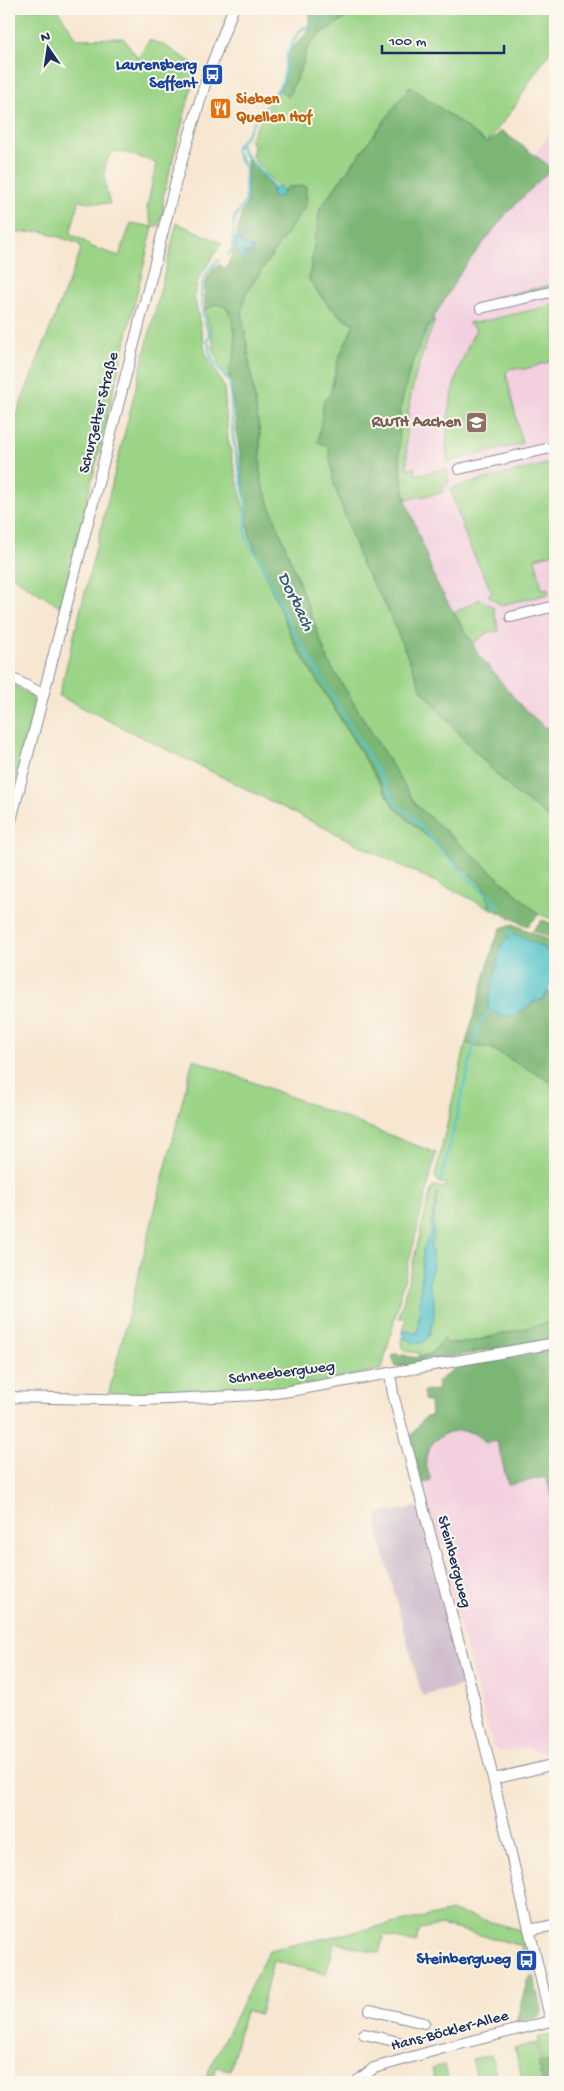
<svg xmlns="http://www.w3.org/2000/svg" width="564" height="2091" viewBox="0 0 564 2091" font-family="'Gochi Hand',sans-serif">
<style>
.built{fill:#f3cfdf}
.industrial{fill:#cfbdce}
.green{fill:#9bd487;stroke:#5b8272;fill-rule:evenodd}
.forest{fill:#7cb674;stroke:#4c7269}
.water{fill:#58c5cc;stroke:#3a7a95}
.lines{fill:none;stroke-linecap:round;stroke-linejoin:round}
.stream{stroke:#58c5cc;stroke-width:2.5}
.minor-casing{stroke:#898a97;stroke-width:12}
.minor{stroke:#fff;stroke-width:10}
.labels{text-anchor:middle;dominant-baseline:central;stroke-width:4;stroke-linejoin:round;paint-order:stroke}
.transit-label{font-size:16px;font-weight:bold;fill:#164399;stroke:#fbf7ec;text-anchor:end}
.food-label{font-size:16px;font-weight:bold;fill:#c56008;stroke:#fbf7ec;text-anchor:start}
.street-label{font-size:16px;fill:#1b2f5e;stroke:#fbf7ec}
.education-label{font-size:16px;font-weight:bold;fill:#785e54;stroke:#fbf7ec;text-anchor:end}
.water-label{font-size:18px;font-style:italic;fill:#2d5c7f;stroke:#fbf7ec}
</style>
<rect width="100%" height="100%" fill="#fbf7ec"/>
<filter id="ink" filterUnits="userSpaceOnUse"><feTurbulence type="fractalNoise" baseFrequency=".02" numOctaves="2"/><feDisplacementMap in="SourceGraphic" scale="10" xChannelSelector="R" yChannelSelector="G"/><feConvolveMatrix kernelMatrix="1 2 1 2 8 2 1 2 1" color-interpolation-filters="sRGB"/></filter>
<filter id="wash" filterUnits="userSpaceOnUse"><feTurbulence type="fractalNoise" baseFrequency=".0096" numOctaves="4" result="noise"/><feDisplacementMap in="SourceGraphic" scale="20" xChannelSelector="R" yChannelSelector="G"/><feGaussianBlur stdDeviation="1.12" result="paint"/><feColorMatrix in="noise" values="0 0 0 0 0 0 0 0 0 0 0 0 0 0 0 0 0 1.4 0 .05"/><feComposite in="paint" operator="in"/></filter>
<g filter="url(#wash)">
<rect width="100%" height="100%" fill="#f7e6d0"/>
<!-- built -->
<path class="built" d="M555,129V736L522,707L478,654L436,582L404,495L399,461L400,410L426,316L530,150L534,154Z
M459,1431L470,1432L478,1437L497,1440L546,1477L555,1506V1752L542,1753L527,1747L508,1752L498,1751L493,1746L447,1579L448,1570L454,1564L450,1548L439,1544L422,1484L431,1479L426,1465L428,1450L436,1439L442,1435Z"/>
<!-- industrial -->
<path class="industrial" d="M418,1507L462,1686L422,1696L380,1540L377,1514Z"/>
<!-- green -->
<path class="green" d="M9,9H57L77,39L123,38L138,58L149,40L164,45L200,68L195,74L163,197V214L158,226L153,227L61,608L9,574V433L81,250L79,244L42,231L9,234ZM114,151L127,153L156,163L147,209L153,227L131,223L119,256L92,247L83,240L70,234L79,201L110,204C105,188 99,163 114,151Z
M359,9H410L413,10L417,9H555V45L533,76L515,106L487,143L410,86L320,208L309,279C320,298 334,314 354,324L338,360L330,395L324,401L334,484L362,565L386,606L422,690L468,744L513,791L555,822V920L539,914L416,805L329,663L261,481L260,435L242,311L246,293L306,205L307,197L286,190L284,191L267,176L252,157L254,146L249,140L279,90L288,96L303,64L307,49L316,37Z
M177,223L222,243L198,279L194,296L206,354L224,387L228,440L250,536L294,643L395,808L483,886L490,908L375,853L59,696Z
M555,284V287L493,301V298Z
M216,304L226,307C234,320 238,344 234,359C232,368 229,369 231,379C214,364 216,358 212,337C211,328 206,319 205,310Z
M555,305V360L525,369L511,368L506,373L522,444L447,462C445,408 453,377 476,329L468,323L473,322L474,323Z
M433,320L435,321C414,372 402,413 408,469L415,468L416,475L446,469L449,483L444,487L442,493L406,499C401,470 396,440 400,411C403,382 418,344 433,320Z
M555,462V560L554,553L535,558L542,589L548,588L549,594L500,605L488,595L492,592L468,543L450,488Z
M480,599L493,607L499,631L488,632L472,644L454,613Z
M9,682L33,697L34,709L9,806Z
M466,1043L479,1047H488L555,1084V1321L466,1343H446L444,1338L433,1353L419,1357V1353L406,1351L402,1347L401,1342L406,1319L399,1318L431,1190L434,1186L445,1188L447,1184L439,1183L435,1176Z
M193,1059L436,1153L382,1369C350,1375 319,1383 288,1388C229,1396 167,1396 108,1396Z
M452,1911L523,1931L532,1971L518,1967L523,1946L441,1925L420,1929L416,1943L384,1935L379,1953L335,1942L326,1974L273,1961L260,2014L245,2011L230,2070L216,2067L211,2082H203L269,1950Z
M555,2034V2082H547L537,2038Z
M536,2043L543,2073L538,2074L543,2075L545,2082H523V2079L528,2077L522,2078L515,2048Z
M491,2055L498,2082H478L472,2059Z
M444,2065L448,2082H435L432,2068Z"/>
<!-- forest -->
<path class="forest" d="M310,9H359L316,37L307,49L303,64L288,97L279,90C289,77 283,68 288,55C292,45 300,40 308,33Z
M410,86L487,143L502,131L552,168L506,214L462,270L425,332L409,373L400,410L399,461L404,495L436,582L478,654L522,707L555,736V822L513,791L468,744L422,690L386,606L362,565L334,484L328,446L318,442L324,400L330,395L338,360L354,324C335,313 320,298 309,279L320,208Z
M247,157L271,186L273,193L284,191L287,187L306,186V205L246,293L242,311L260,435L261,481L329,663L416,805L539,914L528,926L490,908L483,886L395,808L294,643L250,536L229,370C238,351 237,325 226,307L217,304L205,310C204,291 203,275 220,264L226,270L232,254L242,212L248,202Z
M542,920L555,925V940L533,930Z
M513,924L555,943V954L516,935L510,938L517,1015L538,1000H543L549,991L555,998V1084L488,1047H479L466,1043L494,944L501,928Z
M555,1321V1338L396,1367L392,1356L395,1354C401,1354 406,1356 411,1357C428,1360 436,1350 444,1337L446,1343H466Z
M555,1349V1506L546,1477L508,1485L497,1441L486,1443C481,1439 475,1433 469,1432C449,1426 424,1442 426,1464C427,1469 429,1475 431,1480L422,1484L410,1437L425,1417L431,1416L430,1402L424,1400V1391L438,1390L437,1382L455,1368Z
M533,1976L542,2012L539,2017L516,2022L528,1978Z
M550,2060L555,2082H543L538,2062Z"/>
<!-- water -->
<path class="water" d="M276,186L284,192L280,197L274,198L271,196L274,187Z
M241,239L243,245L253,248L251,254L242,251L246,257L243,260C238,253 234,248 238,240Z
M516,934L555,954V977L543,1000C528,999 519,1020 502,1016C497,1015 491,1010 487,1008L501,946L507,937H512Z
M438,1192L434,1218V1236L431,1245L433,1262L429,1284L434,1299V1318L429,1335L424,1342L415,1344L408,1339L402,1338L404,1330L412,1333H418L423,1249L432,1231L431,1224Z"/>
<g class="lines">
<!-- stream -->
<path class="stream" d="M274,187L242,151L240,143L247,134L260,111L267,105L283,81L287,55L291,45L299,32L304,28L312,26L335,9
M237,243L233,239L234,219L246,201L245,167L236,152V148L239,143
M228,255L232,249L233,239
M219,260C193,279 200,311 210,336L207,341C210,345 209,347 210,353C213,365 221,373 230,381L233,437L246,504L245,532L247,540L263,565L286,618L398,806L408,813L453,863L500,907
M509,930L513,940
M441,1181L479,1025L491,1010"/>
</g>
</g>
<g filter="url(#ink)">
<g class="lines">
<defs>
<path id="minor" d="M481,308L555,291
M459,469L555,447
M511,617L555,606
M9,677L43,694
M9,828L177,177L208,74L233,9
M390,1373L393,1394L474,1699L551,2021
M9,1397L143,1400L259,1395L290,1391L555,1343
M494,1779L555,1764
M529,1930L555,1925
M370,2010L424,2023
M364,2034L403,2043
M356,2082L374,2068L440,2049L555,2020"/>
</defs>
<!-- minor casing -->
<use href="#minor" class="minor-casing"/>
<!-- minor -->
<use href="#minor" class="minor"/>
</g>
</g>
<!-- icons -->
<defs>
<symbol id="bus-square" viewBox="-11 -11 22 22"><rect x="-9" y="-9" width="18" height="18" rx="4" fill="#1a4fb4" stroke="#fbf7ec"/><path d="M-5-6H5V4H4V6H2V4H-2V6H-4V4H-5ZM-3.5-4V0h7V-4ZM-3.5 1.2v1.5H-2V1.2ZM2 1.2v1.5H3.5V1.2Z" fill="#fff"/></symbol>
<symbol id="restaurant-square" viewBox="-11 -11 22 22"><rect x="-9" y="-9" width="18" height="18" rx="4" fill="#e8710a" stroke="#fbf7ec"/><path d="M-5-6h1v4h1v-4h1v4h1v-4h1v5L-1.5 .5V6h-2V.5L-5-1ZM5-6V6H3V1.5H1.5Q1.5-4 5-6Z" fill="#fff"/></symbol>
<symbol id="university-square" viewBox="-11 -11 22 22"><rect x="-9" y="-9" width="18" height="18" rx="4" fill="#8d6e63" stroke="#fbf7ec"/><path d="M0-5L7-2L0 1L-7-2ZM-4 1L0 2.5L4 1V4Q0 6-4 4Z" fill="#fff"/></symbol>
</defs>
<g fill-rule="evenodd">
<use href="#bus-square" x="200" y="62" width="25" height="25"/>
<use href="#restaurant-square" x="208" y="96" width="25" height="25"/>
<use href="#university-square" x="464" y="410" width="25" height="25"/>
<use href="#bus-square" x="514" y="1948" width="25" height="25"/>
</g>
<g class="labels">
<!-- transit labels -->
<g class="transit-label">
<text x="197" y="66">Laurensberg<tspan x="197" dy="18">Seffent</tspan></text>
<text x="511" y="1960">Steinbergweg</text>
</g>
<!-- food labels -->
<g class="food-label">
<text x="236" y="100">Sieben<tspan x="236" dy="18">Quellen Hof</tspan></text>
</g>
<!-- street labels -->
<g class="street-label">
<text transform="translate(100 413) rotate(-76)">Schurzelter Straße</text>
<text transform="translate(282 1374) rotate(-7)">Schneebergweg</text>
<text transform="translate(453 1562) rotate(75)">Steinbergweg</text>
<text transform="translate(450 2032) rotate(-15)">Hans-Böckler-Allee</text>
</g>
<!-- education labels -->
<g class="education-label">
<text x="461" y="423">RWTH Aachen</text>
</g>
<!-- water labels -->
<g class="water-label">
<text transform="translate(295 602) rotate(64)">Dorbach</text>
</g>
</g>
<!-- margin -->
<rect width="564" height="2091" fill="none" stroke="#fbf7ec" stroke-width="30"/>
<!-- north arrow -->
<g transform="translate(48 48) rotate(347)" stroke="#fbf7ec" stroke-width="4" paint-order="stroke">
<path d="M0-4L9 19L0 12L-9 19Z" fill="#1b2f5e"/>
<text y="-8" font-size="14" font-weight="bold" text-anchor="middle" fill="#1b2f5e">N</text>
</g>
<!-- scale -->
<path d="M382 45v8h122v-8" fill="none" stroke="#1b2f5e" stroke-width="2.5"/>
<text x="389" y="45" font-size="15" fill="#1b2f5e" stroke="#fbf7ec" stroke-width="4" paint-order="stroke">100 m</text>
</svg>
